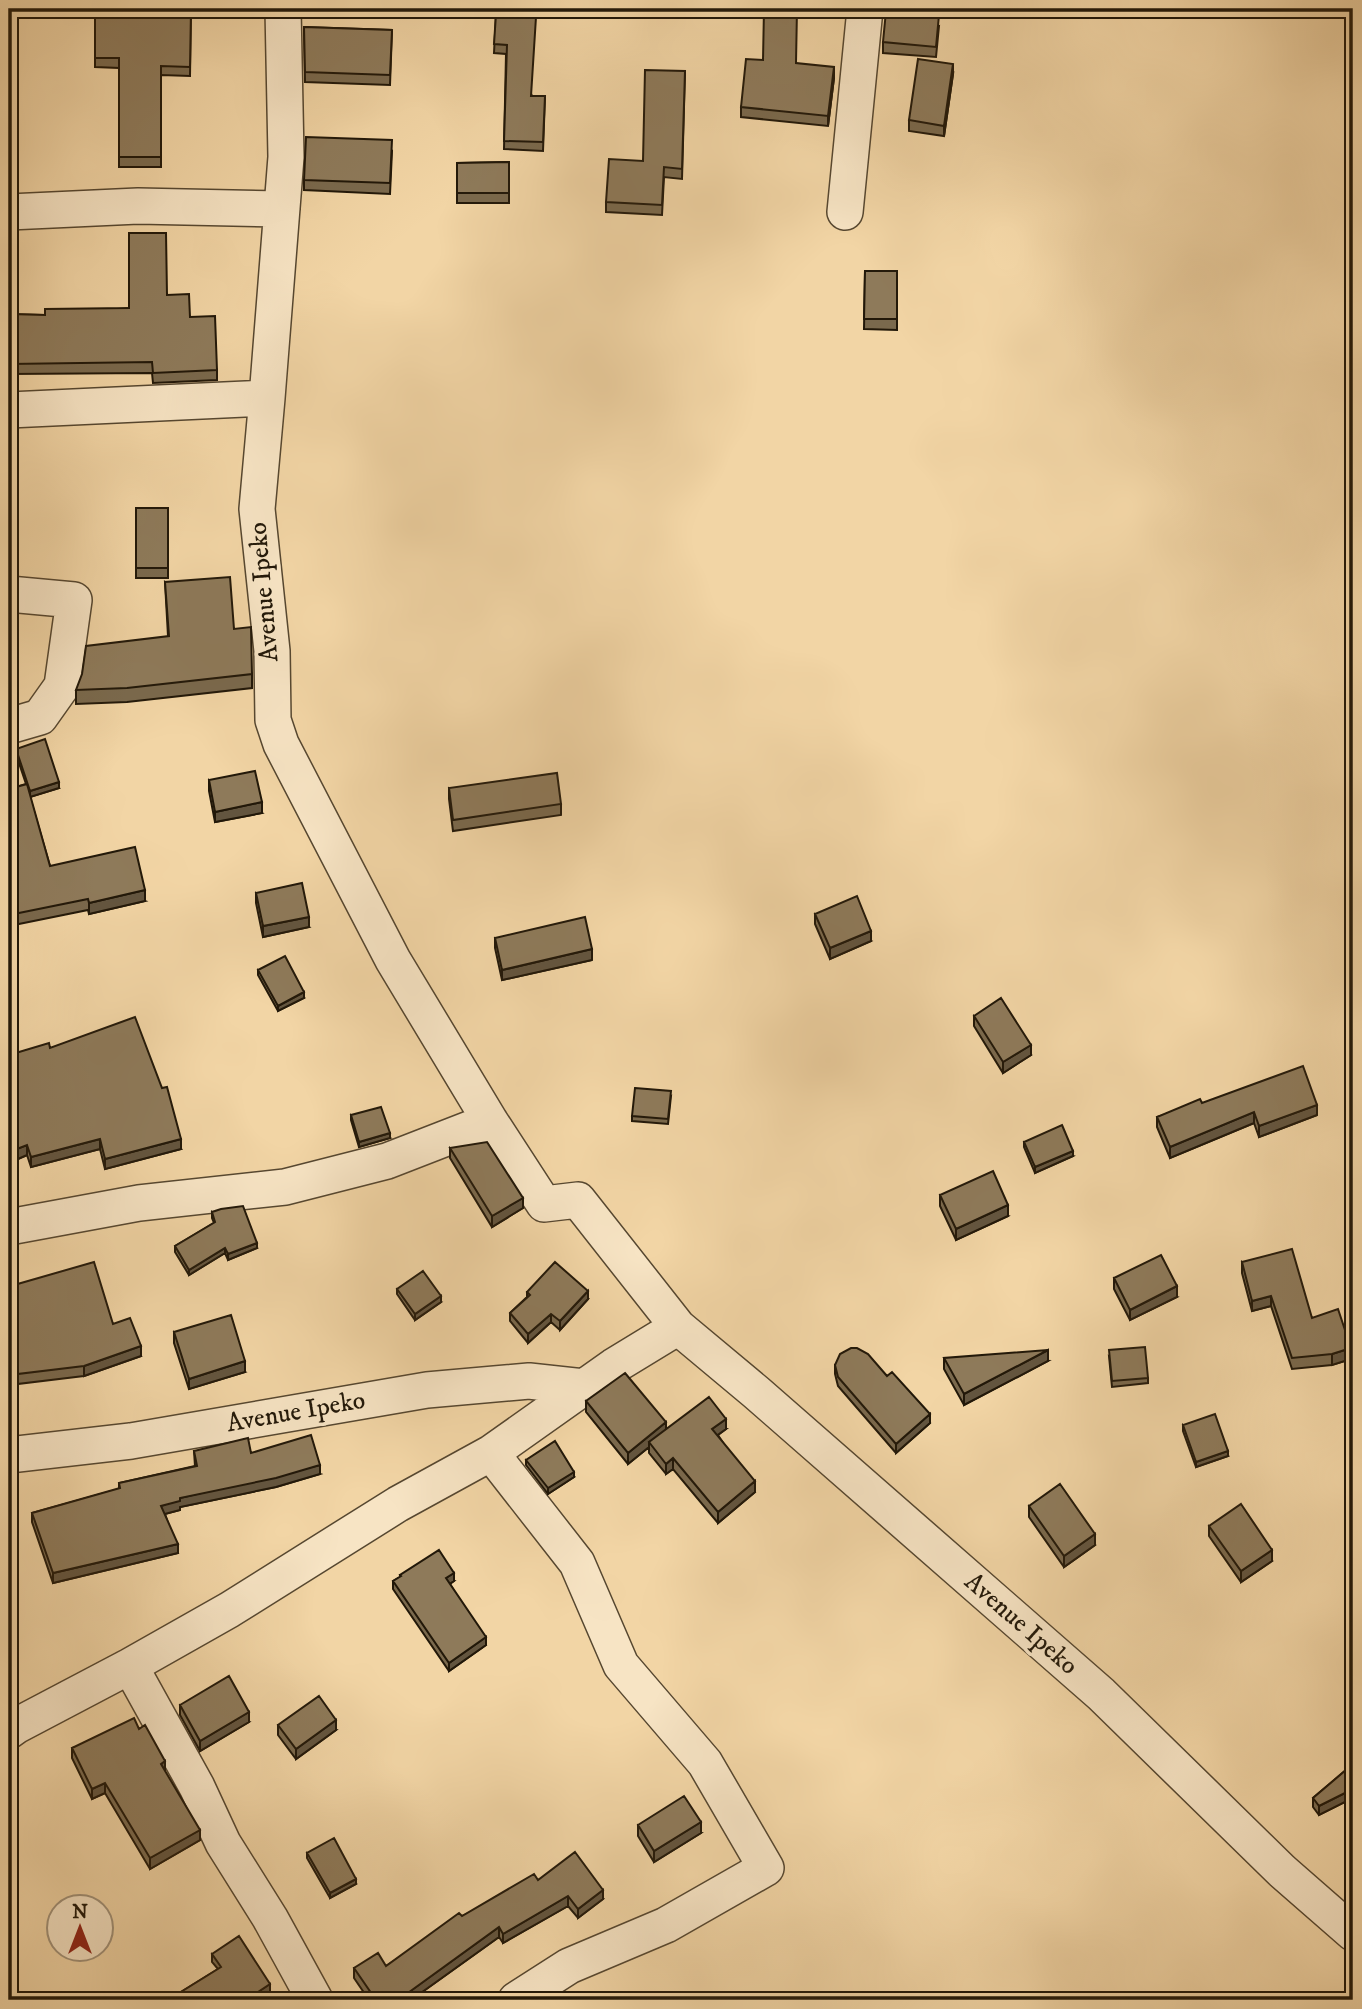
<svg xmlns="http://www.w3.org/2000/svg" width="1362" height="2009" viewBox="0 0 1362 2009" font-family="'IM FELL DW Pica',serif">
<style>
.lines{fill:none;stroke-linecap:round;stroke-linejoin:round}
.minor-casing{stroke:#564730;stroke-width:38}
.minor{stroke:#f7e4c4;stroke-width:35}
.wall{fill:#7a694d;stroke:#221809;stroke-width:2}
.shaded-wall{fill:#63553f;stroke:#221809;stroke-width:2}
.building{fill:#8e7a5a;stroke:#221809;stroke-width:2}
.labels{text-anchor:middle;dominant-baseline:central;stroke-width:7;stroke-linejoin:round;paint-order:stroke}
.street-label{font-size:26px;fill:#221809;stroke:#f7e4c4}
</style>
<rect width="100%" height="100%" fill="#f2d5a5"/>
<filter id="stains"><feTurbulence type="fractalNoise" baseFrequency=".00286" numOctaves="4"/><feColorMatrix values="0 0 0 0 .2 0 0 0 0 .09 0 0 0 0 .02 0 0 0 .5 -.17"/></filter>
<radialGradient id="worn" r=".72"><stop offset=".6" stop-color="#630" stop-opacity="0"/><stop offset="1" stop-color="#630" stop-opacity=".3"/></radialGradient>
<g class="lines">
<defs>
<path id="minor" d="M283,9L286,157L267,398L257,509L272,651L273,720L281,744L393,960L490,1121L544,1204L578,1200L678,1327L757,1393L1101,1694L1282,1871L1353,1933
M9,212L138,206L282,209
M845,212L865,9
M9,410L267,398
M9,594L74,600L62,686L40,717L9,726
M9,1227L139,1203L285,1187L387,1161L490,1121
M491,1453L577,1563L621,1665L705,1763L766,1868L666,1925L569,1966L516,2000
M9,1455L131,1441L427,1390L529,1381L584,1387
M130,1666L197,1787L223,1843L270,1918L315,2000
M9,1731L16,1726L130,1666L229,1610L398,1504L491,1453L614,1366L678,1327"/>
</defs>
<!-- minor casing -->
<use href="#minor" class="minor-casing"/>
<!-- minor -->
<use href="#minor" class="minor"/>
</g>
<!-- wall -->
<path class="wall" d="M95,9H191L190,76L161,75V167H119V68L95,67Z
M660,9H692L690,16L660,10Z
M496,14L532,96H545L543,151L504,149L506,54L494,53Z
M939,26L936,57L883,53V42Z
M304,27L392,30L390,85L305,82Z
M763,60L796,63L834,78L828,126L741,117V107Z
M685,71L682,179L664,177L662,215L606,212V202L643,161Z
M953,74L944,136L909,131V120Z
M392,151L390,194L304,190V180Z
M509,162V203H457V163Z
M865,271H897V330L864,329Z
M167,295L190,317L217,370V380L153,383L152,373L9,374V314L45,315L129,308Z
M136,508H168V578H136Z
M165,582L234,629L252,674V688L127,702L76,704V690L168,636Z
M16,749L59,788L30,797L50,866L145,901L89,914L88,910L9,926V789L26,784L16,754Z
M209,780L262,813L215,822L209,791Z
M449,788L561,804V815L453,831L449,799Z
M256,893L309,927L263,937L256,903Z
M815,914L871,941L830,959L815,924Z
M495,938L592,960L502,980L495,948Z
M258,970L304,998L278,1011L258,975Z
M974,1016L1031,1055L1003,1073L974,1026Z
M50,1048L181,1149L105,1169L100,1149L31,1167L27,1155L9,1163V1055Z
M671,1096L668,1124L632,1121V1116Z
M1202,1103L1317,1115L1259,1137L1254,1123L1170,1158L1157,1127V1117Z
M351,1115L390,1138L359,1147L351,1120Z
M1024,1142L1073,1156L1035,1173L1024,1147Z
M450,1148L523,1208L492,1227L450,1158Z
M940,1195L1008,1216L956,1240L940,1206Z
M212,1212L257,1248L228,1260L225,1253L189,1275L175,1252V1246L214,1223L212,1218Z
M1242,1262L1312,1318L1351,1359L1332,1365L1292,1369L1271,1306L1252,1311L1242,1273Z
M9,1277L14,1285L113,1324L141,1356L84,1376L9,1385Z
M1114,1278L1177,1297L1130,1320L1114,1289Z
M397,1289L441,1302L415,1320L397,1294Z
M527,1292L588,1299L560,1330L551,1322L528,1343L510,1321V1313L527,1297Z
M174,1332L245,1372L189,1389L174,1343Z
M1109,1356L1148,1378V1383L1112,1387Z
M944,1358L1048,1361L964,1405L944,1369Z
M835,1365L887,1376L930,1423L896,1453L838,1386L835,1374Z
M586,1401L666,1430L726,1429L718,1435L755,1492L718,1523L673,1469L666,1474L649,1453V1447L628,1464L586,1412Z
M1183,1425L1228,1456L1196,1467L1183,1431Z
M194,1451L251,1453L320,1474L276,1487L180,1507V1510L165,1514L178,1553L53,1583L32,1522V1513L119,1489V1483L195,1466Z
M526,1460L574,1477L548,1494L526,1465Z
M1029,1506L1095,1545L1064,1567L1029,1517Z
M1209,1526L1272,1561L1241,1582L1209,1536Z
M400,1575L454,1581L450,1584L486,1645L449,1671L393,1589V1581L400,1577Z
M180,1705L249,1722L200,1751L180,1715Z
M278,1725L336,1730L296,1759L278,1735Z
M139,1729L165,1772L200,1840L150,1869L105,1793L92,1799L72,1758V1748Z
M1353,1764V1798L1319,1815L1313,1807V1798Z
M638,1825L701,1833L654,1862L638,1836Z
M307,1853L356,1884L330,1898L307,1858Z
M538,1880L603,1899L578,1918L568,1906L503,1943L499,1937L411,2000H369L354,1978V1968L386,1966L462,1916Z
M212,1954L270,1992L258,2000H168L218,1969L212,1962Z"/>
<!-- shaded-wall -->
<path class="shaded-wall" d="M953,64V74L944,136V126Z
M834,67V78L828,126V116Z
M59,782V788L30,797V791Z
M262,802V813L215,822V812Z
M145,890V901L89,914V903Z
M309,917V927L263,937V926Z
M871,931V941L830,959V948Z
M592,949V960L502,980V970Z
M304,992V998L278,1011V1006Z
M1031,1045V1055L1003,1073V1062Z
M1317,1105V1115L1259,1137V1126Z
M1254,1112V1123L1170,1158V1147Z
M390,1133V1138L359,1147V1142Z
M100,1139V1149L31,1167V1157Z
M181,1139V1149L105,1169V1159Z
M27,1145V1155L9,1163V1152Z
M1073,1151V1156L1035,1173V1167Z
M523,1198V1208L492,1227V1216Z
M1008,1205V1216L956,1240V1229Z
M257,1243V1248L228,1260V1254Z
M225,1248V1253L189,1275V1270Z
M1177,1286V1297L1130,1320V1310Z
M588,1291V1299L560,1330V1321Z
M441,1296V1302L415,1320V1314Z
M1271,1296V1306L1252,1311V1301Z
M551,1314V1322L528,1343V1334Z
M141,1346V1356L84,1376V1366Z
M1351,1348V1359L1332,1365V1354Z
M1048,1350V1361L964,1405V1394Z
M245,1361V1372L189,1389V1379Z
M930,1414V1423L896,1453V1444Z
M726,1419V1429L712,1439V1429Z
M666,1422V1433L649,1442V1447L628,1464V1453Z
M1228,1451V1456L1196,1467V1462Z
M673,1458V1469L666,1474V1464Z
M320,1465V1474L276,1487L180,1507V1510L161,1515V1506L180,1498Z
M574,1472V1477L548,1494V1488Z
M755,1481V1492L718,1523V1512Z
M1095,1534V1545L1064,1567V1556Z
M178,1544V1553L53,1583V1573Z
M1272,1550V1561L1241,1582V1571Z
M454,1573V1581L446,1586V1578Z
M486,1637V1645L449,1671V1663Z
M249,1712V1722L200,1751V1741Z
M336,1720V1730L296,1759V1749Z
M165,1761V1772L161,1764Z
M105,1783V1793L92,1799V1789Z
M1353,1789V1798L1319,1815V1806Z
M701,1822V1833L654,1862V1851Z
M200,1830V1840L150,1869V1858Z
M11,1837V1848L9,1850V1839Z
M356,1879V1884L330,1898V1893Z
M603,1890V1899L578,1918V1909Z
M568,1896V1906L503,1943V1934Z
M499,1927V1937L411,2000H400L405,1995Z
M270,1984V1992L258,2000H246Z"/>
<!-- building -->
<path class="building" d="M95,9H191L190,67L161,66V157H119V58H95Z
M764,9H797L796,63L834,67L828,116L741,107L746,59L763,60Z
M886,11L939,15L936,47L883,42Z
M496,14L536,17L531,96H545L543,142L504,141L507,45L494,44Z
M304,27L392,30L390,75L305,72Z
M918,59L953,64L944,126L909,120Z
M645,70L685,71L682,169L664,167L662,205L606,202L609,159L643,161Z
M306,137L392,140L390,183L304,180Z
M509,162V193H457V163Z
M129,233H166L167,295L189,294L190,317L215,316L217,370L153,373L152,362L9,364V314L45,315V309L129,308Z
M865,271H897V319H864Z
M136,508H168V568H136Z
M9,513L10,548H9Z
M230,577L234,629L251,627L252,674L127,688L76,690L82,674L86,646L169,636L165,582Z
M45,739L59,782L30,791L16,749Z
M255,771L262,802L215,812L209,780Z
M557,773L561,804L453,820L449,788Z
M27,784L50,866L135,847L145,890L89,903L88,899L9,915V789Z
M302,883L309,917L263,926L256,893Z
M857,896L871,931L830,948L815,914Z
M585,917L592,949L502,970L495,938Z
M285,956L304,992L278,1006L258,970Z
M1001,998L1031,1045L1003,1062L974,1016Z
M135,1017L162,1088L167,1087L181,1139L105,1159L100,1139L31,1157L27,1145L9,1152V1061H10L9,1055L49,1043L50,1048Z
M1303,1066L1317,1105L1259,1126L1254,1112L1170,1147L1157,1117L1200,1099L1202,1103Z
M635,1088L671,1091L668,1119L632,1116Z
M381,1107L390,1133L359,1142L351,1115Z
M1062,1125L1073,1151L1035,1167L1024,1142Z
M487,1142L523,1198L492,1216L450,1148Z
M993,1171L1008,1205L956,1229L940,1195Z
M243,1206L257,1243L228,1254L225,1248L189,1270L175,1246L215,1222L212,1212L221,1209Z
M1292,1249L1312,1318L1338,1309L1351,1348L1332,1354L1292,1358L1271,1296L1252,1301L1242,1262Z
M1161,1255L1177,1286L1130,1310L1114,1278Z
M94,1262L113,1324L130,1318L141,1346L84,1366L9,1375V1277L14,1285Z
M555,1262L588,1291L560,1321L551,1314L528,1334L510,1313L530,1295L527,1292Z
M423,1271L441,1296L415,1314L397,1289Z
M231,1315L245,1361L189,1379L174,1332Z
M1145,1347L1148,1378L1112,1381L1109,1350Z
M851,1348H857L868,1354L887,1376L892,1372L930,1414L896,1444L838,1377L835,1365L840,1354Z
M1048,1350L964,1394L944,1358Z
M625,1373L666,1422L628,1453L586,1401Z
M709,1397L726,1419L712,1429L755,1481L718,1512L673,1458L666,1464L649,1442Z
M1215,1414L1228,1451L1196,1462L1183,1425Z
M311,1435L320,1465L276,1478L180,1498V1501L161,1506L178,1544L53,1573L32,1513L120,1488L119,1483L197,1466L194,1451L248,1438L251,1453Z
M555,1441L574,1472L548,1488L526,1460Z
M1060,1484L1095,1534L1064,1556L1029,1506Z
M1241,1504L1272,1550L1241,1571L1209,1526Z
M439,1550L454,1573L446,1578L486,1637L449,1663L393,1581L401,1576L400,1575Z
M229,1676L249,1712L200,1741L180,1705Z
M319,1696L336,1720L296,1749L278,1725Z
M134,1718L139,1729L145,1725L165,1761L161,1764L200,1830L150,1858L105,1783L92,1789L72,1748Z
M1353,1764V1789L1319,1806L1313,1798Z
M684,1796L701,1822L654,1851L638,1825Z
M334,1838L356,1879L330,1893L307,1853Z
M575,1852L603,1890L578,1909L568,1896L503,1934L499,1927L405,1995L406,1996L400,2000H376L354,1968L378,1953L386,1966L459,1913L462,1916L534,1874L538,1880Z
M239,1936L270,1984L246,2000H233L230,1996L224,2000H168L221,1967L212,1954Z"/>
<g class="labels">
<!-- street labels -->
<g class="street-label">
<text transform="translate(264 592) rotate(-95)">Avenue Ipeko</text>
<text transform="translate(296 1412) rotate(-10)">Avenue Ipeko</text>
<text transform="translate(1021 1624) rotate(41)">Avenue Ipeko</text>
</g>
</g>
<!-- margin -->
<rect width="1362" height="2009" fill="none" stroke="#f2d5a5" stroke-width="35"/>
<rect x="10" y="10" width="1341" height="1988" fill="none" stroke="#221809" stroke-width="3.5"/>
<rect x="18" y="18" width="1327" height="1974" fill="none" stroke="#221809" stroke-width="2"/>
<!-- north arrow -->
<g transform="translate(80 1928)"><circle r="33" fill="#f7e4c4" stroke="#a29279" stroke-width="2"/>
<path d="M0-5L12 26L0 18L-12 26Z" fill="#8f2418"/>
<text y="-10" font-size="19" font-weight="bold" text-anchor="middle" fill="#221809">N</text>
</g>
<rect width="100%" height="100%" filter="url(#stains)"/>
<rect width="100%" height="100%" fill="url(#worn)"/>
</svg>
